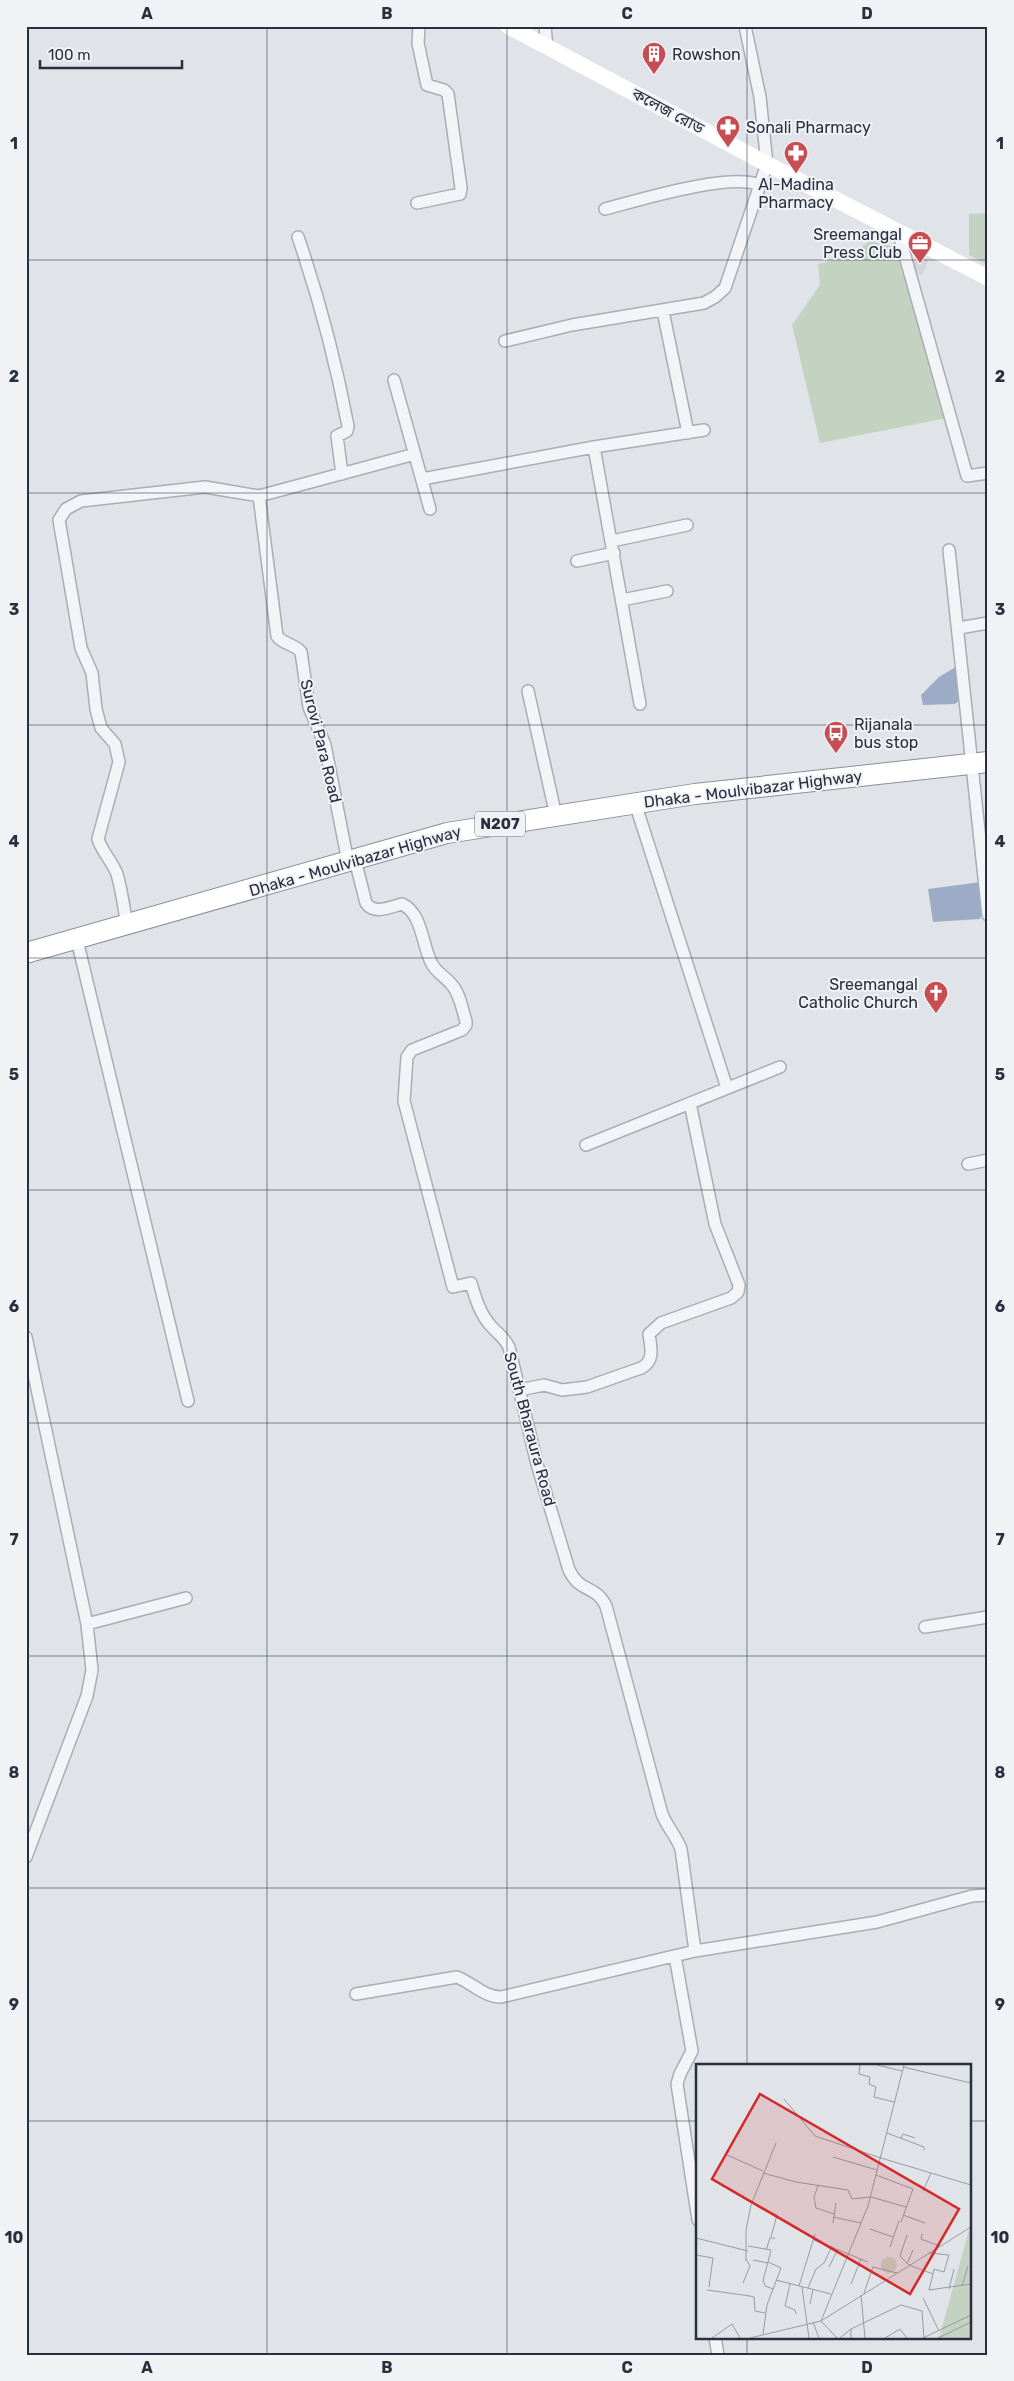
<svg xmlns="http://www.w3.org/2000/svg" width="1014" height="2381" viewBox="0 0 1014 2381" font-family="Rubik,'Noto Sans Bengali',sans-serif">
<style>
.built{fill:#d3d5dd}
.green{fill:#c4d2c2}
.water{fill:#9dacc6}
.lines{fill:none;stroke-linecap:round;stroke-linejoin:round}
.street-casing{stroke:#a9adb5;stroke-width:14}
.highway-casing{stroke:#898f9e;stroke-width:22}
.street{stroke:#f3f4f7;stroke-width:11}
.secondary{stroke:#fff;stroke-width:16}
.highway{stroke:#fff;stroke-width:20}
.grid{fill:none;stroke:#2a2f3f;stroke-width:1;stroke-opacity:0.55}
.labels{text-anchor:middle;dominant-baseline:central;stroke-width:4;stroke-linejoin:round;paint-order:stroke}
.shield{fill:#f0f2f6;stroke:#656a76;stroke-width:1}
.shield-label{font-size:15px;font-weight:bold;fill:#2a2f3f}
.poi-label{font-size:16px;fill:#2a2f3f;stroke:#f0f2f6;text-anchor:start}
.street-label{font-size:16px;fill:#2a2f3f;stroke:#f0f2f6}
.inset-road{fill:none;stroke:#979ba4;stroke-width:1}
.view{fill:#d62828;fill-opacity:0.15;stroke:#d62828;stroke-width:2.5}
.inset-edge{fill:none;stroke:#2a2f3f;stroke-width:2.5}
.neatline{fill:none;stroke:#2a2f3f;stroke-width:2}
.grid-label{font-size:16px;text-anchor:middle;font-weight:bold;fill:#2a2f3f}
</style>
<rect width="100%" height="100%" fill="#e0e3e8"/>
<!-- built -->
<path class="built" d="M917,255L928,260L922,276L912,269Z"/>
<!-- green -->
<path class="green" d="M988,213V265L969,255V214Z
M870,241L903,249L947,418L820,443L792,325L820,285L818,264L851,255Z"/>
<!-- water -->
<path class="water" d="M959,665L962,698L955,704L923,705L921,695L939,677Z
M981,882L984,908L980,919L933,922L928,889Z"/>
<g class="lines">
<defs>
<path id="street" d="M545,26L547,48
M417,203L460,194L461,188L448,94L444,90L427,85L418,43L419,26
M605,209C639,200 730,172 760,185
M898,231L967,476L988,473
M298,237C319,298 336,363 348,426L347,431L337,436L342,474
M663,311L688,433
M505,341L572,325L704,303L715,297L725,288L767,164L760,97L745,26
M394,380L430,509
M594,447L640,704
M422,479L594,447L704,430
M259,496L277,636C282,644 295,644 301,652L309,707L325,745L348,862
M612,541L687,525
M949,550L988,915
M577,561L614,553
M622,600L667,591
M959,628L988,623
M528,691L556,816
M635,803L727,1088
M355,860L366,903C374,915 390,907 402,904C422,913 422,944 431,962C435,972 445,976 452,985C460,994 462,1009 466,1021V1025L462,1030L412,1050L407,1057L404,1101L453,1287L471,1283C475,1297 480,1314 491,1326C498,1334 504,1337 509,1347L537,1464L569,1570C581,1594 595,1584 606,1606L662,1814C667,1827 677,1837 681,1849L695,1951
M127,926C124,909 122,891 117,874C112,861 102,852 98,839L119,762L115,744L101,728L96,709L92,673L81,648L59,520L66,509L81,501L205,487L259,496L415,454
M77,940L188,1401
M586,1145L780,1067
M968,1164L988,1160
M26,1337L87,1624L92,1670L87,1696L26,1857
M519,1390L544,1385L562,1390L587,1387L641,1368C655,1361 651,1348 649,1334L661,1323L731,1298L738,1292L739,1285L715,1224L690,1103
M87,1624L186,1598
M925,1627L988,1617
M675,1956L692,2051L680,2074L677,2084L698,2220
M356,1994L457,1977C472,1983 484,1997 501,1997L695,1951L877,1922L972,1896L988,1895
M715,2337L718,2355"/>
<path id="highway" d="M26,953L447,833L695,794L988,762"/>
</defs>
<!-- street casing -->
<use href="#street" class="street-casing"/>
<!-- highway casing -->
<use href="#highway" class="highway-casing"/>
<!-- street -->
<use href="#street" class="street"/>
<!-- secondary -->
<path class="secondary" d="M508,26L767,164L988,278"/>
<!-- highway -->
<use href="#highway" class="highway"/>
</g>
<!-- grid -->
<path class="grid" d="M267,26V2355M507,26V2355M747,26V2065M26,260H988M26,493H988M26,725H988M26,958H988M26,1190H988M26,1423H988M26,1656H988M26,1888H988M26,2121H698M970,2121H988M747,2337V2355"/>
<!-- icons -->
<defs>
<symbol id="building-pin" viewBox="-11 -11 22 30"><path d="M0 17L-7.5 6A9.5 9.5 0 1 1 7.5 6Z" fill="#c64d51" stroke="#f0f2f6"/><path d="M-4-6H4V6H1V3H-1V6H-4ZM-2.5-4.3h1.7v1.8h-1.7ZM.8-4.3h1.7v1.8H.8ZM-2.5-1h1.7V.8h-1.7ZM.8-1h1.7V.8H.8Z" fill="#fff"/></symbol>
<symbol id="pharmacy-pin" viewBox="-11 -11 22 30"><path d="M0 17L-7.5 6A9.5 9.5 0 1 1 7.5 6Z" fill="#c64d51" stroke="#f0f2f6"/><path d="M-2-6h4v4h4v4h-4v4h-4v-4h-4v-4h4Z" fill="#fff"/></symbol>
<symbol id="office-pin" viewBox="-11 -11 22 30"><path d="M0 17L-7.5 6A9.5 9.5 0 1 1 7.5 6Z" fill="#c64d51" stroke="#f0f2f6"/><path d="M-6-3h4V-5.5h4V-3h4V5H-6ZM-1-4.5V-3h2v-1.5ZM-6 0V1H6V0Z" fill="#fff"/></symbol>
<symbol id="bus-pin" viewBox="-11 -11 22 30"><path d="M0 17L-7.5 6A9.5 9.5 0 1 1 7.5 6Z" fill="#c64d51" stroke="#f0f2f6"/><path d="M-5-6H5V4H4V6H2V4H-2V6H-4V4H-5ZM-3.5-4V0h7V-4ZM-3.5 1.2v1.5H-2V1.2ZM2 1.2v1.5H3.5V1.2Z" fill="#fff"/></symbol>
<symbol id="church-pin" viewBox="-11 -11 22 30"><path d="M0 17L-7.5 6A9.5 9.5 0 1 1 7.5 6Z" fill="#c64d51" stroke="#f0f2f6"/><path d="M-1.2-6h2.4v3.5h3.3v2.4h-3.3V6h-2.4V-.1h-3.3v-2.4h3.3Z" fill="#fff"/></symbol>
</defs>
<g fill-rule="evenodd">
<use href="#building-pin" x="640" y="40" width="28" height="38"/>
<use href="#pharmacy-pin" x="714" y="113" width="28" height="38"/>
<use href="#pharmacy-pin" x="782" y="139" width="28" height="38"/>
<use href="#office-pin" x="906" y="229" width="28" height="38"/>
<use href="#bus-pin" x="822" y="719" width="28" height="38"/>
<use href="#church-pin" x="922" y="979" width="28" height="38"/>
</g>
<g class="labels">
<!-- shield labels -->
<rect class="shield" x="475" y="811.5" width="50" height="25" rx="4"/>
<g class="shield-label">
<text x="500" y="824">N207</text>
</g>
<!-- poi labels -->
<g class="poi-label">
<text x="672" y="54">Rowshon</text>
<text x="746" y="127">Sonali Pharmacy</text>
<text x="796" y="184" text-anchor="middle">Al-Madina<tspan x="796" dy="18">Pharmacy</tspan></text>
<text x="902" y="234" text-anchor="end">Sreemangal<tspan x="902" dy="18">Press Club</tspan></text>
<text x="854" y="724">Rijanala<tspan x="854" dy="18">bus stop</tspan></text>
<text x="918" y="984" text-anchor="end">Sreemangal<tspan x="918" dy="18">Catholic Church</tspan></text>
</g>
<!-- street labels -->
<g class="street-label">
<text transform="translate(668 111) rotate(28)">কলেজ রোড</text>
<text transform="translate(321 741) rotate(76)">Surovi Para Road</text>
<text transform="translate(753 789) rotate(-7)">Dhaka - Moulvibazar Highway</text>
<text transform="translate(355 861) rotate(-16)">Dhaka - Moulvibazar Highway</text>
<text transform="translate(530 1429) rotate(75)">South Bharaura Road</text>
</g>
</g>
<!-- overview -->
<g transform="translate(696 2064)">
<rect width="275" height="275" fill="#e0e3e8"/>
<path d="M275,159V274H243ZM185 201a8 8 0 1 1 16 0a8 8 0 1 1-16 0Z" fill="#c4d2c2"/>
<path class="inset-road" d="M164,1L163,10L174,13L173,20L180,23L178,33L198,38M181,1L206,7M207,3L275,19M88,35L119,72L185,94M191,69L228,83V86M205,74L207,70L219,74M31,91L67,107M137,93L181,106M185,94L275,121M67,109L100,118L152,126L156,135L174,133M180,111L217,125L205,158M122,122L118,133L120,144L138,150M227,127L235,109M175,133L210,143M207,151L229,159M137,153L165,159M137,159L140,139M174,165L197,173M226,170L225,175L244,182M211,171L204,192L213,201L237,210L233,226L275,220M75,173L81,151L76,149M0,174L52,187M118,176L172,198M52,182L75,186L72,198L85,204L71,241L67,270M194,183L203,157M70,186L74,174H79M233,189L253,191L248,208L238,205L237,210M0,191L17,194L13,223M57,196L72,199M50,197V166L55,141L80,79M72,198L67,216L69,222L77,225M211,200L217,186M133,203L142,185M80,216L135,230M47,219L54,202L50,195M94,220L89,242L99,246L100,250M155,220L165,195M103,222L119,170M266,222L272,202M106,223L113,274M112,224L120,205L128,199L136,182M253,225L258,205M11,226L54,232L58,233L59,247L69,249M168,229L177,203L201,209M165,231L169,274M227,234L243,267M114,240L117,225M117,258L123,274M155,265L205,241L226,247L228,274M16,274L36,260L44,274M54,274L125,257L172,142L208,1M141,274L125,257L275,163M144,274L155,265V274M189,274L204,265L211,274M227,274L275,251M242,274L275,258"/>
<path class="view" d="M64,30L263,145L214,230L16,115Z"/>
<rect width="275" height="275" class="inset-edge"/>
</g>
<!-- border -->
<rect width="1014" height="2381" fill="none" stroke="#f0f2f6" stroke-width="55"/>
<!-- scale -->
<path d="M40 60v8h142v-8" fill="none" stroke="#2a2f3f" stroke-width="2.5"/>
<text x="48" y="60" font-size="15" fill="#2a2f3f" stroke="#f0f2f6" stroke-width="4" paint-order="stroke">100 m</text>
<rect x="28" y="28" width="958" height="2326" class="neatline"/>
<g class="grid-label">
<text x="147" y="19">A</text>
<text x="387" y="19">B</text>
<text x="627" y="19">C</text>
<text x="867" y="19">D</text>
<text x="14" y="149">1</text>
<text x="1000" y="149">1</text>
<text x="14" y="382">2</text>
<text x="1000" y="382">2</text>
<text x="14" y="615">3</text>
<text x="1000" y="615">3</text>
<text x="14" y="847">4</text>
<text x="1000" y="847">4</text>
<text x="14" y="1080">5</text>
<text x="1000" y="1080">5</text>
<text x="14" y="1312">6</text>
<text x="1000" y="1312">6</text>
<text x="14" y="1545">7</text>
<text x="1000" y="1545">7</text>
<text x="14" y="1778">8</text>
<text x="1000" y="1778">8</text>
<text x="14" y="2010">9</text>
<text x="1000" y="2010">9</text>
<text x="14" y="2243">10</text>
<text x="1000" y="2243">10</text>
<text x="147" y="2373">A</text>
<text x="387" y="2373">B</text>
<text x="627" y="2373">C</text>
<text x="867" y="2373">D</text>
</g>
</svg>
